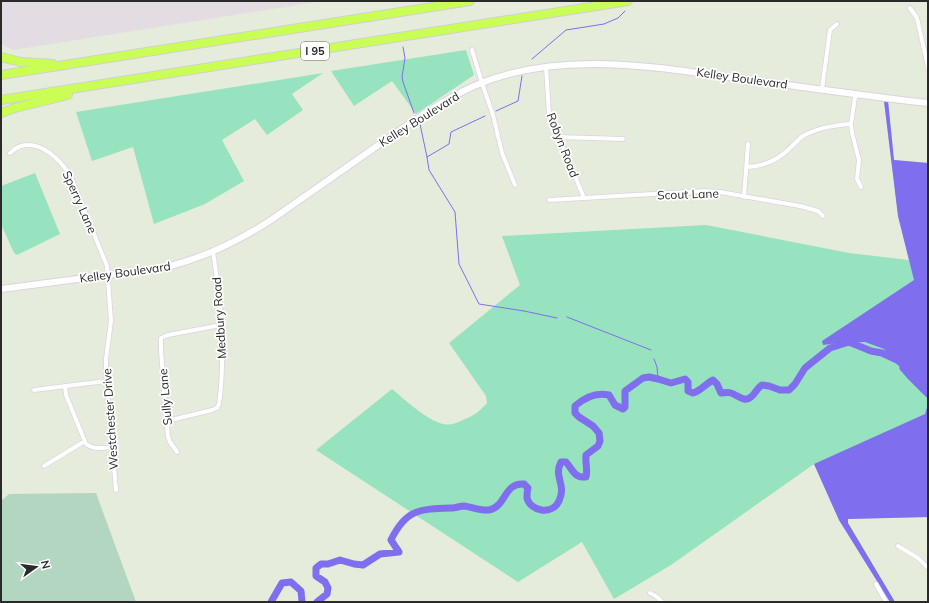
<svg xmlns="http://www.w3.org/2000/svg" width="929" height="603" viewBox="0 0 929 603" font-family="Mulish,sans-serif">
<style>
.industrial{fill:#e4dce3}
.green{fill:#97e3bf}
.cemetery{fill:#b2d6c0}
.water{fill:#7f6eee}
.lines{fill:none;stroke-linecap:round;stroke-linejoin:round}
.stream{stroke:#7f6eee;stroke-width:1}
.river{stroke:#7f6eee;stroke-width:7}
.street-casing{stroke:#ddd1e3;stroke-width:5.5}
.secondary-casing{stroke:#ddd1e3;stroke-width:8}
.highway-casing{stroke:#d0d0d0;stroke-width:10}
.street{stroke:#fff;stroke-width:4}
.secondary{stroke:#fff;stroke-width:6}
.highway{stroke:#cafe54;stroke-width:8}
.labels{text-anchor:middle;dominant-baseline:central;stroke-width:3.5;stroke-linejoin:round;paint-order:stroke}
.shield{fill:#fff;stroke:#6a6a6a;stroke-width:1}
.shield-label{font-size:11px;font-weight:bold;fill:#2a2a2a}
.street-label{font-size:12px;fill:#2a2a2a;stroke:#fff}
</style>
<rect width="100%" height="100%" fill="#e5ecdb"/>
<!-- industrial -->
<path class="industrial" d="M1,1H323L13,50L1,44Z"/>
<!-- green -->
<path class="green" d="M466,50L474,75L416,114L392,81L354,106L331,71Z
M323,73L292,94L303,110L267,135L255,119L222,140L244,181L205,204L154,224L133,147L92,161L76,112Z
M884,101H888L894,160L928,163V517L848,519V523L895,602H890L839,520L814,464L671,565L614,599L582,542L518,582L316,450L392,389C404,399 429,422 444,424C450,426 459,422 465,419C475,415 480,411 487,403L486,396L449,343L520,285L502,236L706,225L849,253L909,260L898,216Z
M35,173L60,234L17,255L14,253L1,224V186Z"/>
<!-- cemetery -->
<path class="cemetery" d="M96,493L136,602H1V501L9,494Z"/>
<!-- water -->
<path class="water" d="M884,101H888L894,160L928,163V392L890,358L884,349L865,342L838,343L823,345L822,341L914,280L898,216Z
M928,404V517L848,519V523L895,602H890L839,520L814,464L925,414Z"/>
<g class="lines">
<!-- stream -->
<path class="stream" d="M403,47L405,58L402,77L403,82L414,113
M532,59L566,30L604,24L618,18L625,11
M496,111L518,101L522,76
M485,116L451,132L449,144L427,157L429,170L455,212L459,264L479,304L524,311L557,318
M420,124L427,157
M567,317L651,350
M654,359L657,367L658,379"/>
<!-- river -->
<path class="river" d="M903,368L910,376L928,394
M271,602L282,583L291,582L301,591L302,602
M317,602L327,594L328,588L325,582L316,576V568L321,564H328L340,560L354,564L363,565L380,554L399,552L391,540C406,509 420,509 452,508C456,508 460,506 464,506C472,507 480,511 489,510C506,507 504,482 524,484L528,488C527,491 527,495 527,498C530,511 552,516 559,501C567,484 553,477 561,462H566C573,470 574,478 586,477C588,470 585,463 586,455L598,446L600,441L599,433L593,426L579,417L575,413V406C585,397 596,392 609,395L615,405L623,409L625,407V391L643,378L649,377L658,379L671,383L685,379L688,382V391L693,393C702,390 705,384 713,380L717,384L721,393C724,393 728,392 731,393C738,395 744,403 751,397C755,394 757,388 762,385L769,386L780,390H789L795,384L805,368L830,348L849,342L871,351L882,353L897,360"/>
<defs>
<path id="street" d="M910,8L917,18L928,67
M472,50L482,83L493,115L502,153L515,185
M546,67L549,113L584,198
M822,89L830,30L837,24
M859,94L855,97L851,124L852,133L859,160L857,179L861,187
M558,137L623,139
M10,153C14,150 17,147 21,146C41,140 60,160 70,175L107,266L111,321L106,359V376L116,490
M747,167C764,166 777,161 789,149C794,145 798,139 803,136C817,128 835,125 851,124
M744,197L748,144
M549,200L705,191L720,192L800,206L818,211L823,216
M65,386L66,395L86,444C94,450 103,448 112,447
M34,390L106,381
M167,421L212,410L217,408L219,404C226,354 221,302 213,252
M177,452L170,442L168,437L161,351V338L168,335L221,325
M44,466L85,441
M898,546L918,558L928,568
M876,584L886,602
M650,593L656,596L662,602"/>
<path id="secondary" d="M1,289L162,268C202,259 237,242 271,220C310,193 348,166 387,139C415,120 443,100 474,86C559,49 654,67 743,79C804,87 866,96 928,103"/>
<path id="highway" d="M1,57L21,62L53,64
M1,75L470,1
M1,100L628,1
M1,113L15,108L68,95"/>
</defs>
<!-- street casing -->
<use href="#street" class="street-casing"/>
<!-- secondary casing -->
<use href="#secondary" class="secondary-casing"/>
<!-- highway casing -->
<use href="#highway" class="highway-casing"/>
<!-- street -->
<use href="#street" class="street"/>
<!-- secondary -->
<use href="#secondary" class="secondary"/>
<!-- highway -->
<use href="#highway" class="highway"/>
</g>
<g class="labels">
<!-- shield labels -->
<rect class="shield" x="301" y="42" width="28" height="18" rx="3"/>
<g class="shield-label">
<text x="315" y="51">I 95</text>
</g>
<!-- street labels -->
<g class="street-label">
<text transform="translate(742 78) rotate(8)">Kelley Boulevard</text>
<text transform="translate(419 119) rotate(-32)">Kelley Boulevard</text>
<text transform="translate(563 145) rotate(69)">Robyn Road</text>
<text transform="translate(688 194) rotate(-2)">Scout Lane</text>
<text transform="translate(80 202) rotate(66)">Sperry Lane</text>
<text transform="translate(125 272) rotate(-8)">Kelley Boulevard</text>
<text transform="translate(219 318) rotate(-94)">Medbury Road</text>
<text transform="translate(165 397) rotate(-95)">Sully Lane</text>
<text transform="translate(110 419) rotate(-94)">Westchester Drive</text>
</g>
</g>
<!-- border -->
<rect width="929" height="603" fill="none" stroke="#2a2a2a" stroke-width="4"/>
<!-- north arrow -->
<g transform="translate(36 567) rotate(76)" stroke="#ffffff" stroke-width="3" paint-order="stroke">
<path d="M0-3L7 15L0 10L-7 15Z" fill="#2a2a2a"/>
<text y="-6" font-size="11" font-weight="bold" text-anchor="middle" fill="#2a2a2a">N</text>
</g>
</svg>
